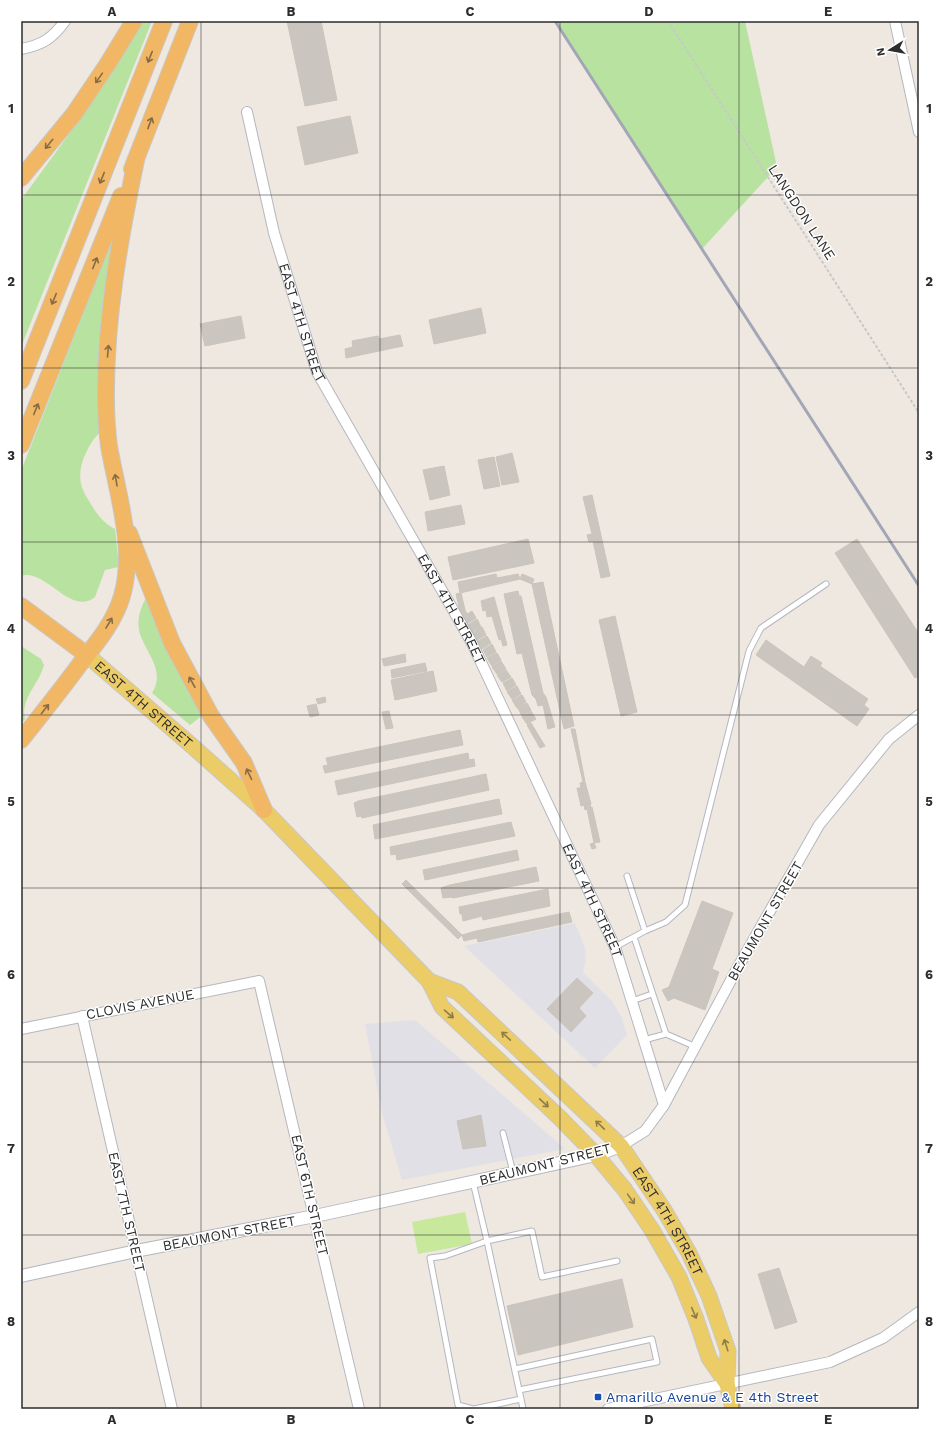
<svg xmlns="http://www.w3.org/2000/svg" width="940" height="1430" viewBox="0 0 940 1430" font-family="'Work Sans',sans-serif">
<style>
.industrial{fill:#e2e0e7}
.green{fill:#b7e2a0}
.pitch{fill:#c8e89c}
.building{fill:#cac6bf;stroke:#cac4ba}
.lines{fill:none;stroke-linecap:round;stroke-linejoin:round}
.service-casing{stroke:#b4b7c0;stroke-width:7}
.minor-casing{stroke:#b4b7c0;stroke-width:12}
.tertiary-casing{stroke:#b4b7c0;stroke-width:14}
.primary-casing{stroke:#c8c8c8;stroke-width:17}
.trunk-casing{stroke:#c8c8c8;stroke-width:18}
.path{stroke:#c8c8c8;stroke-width:2;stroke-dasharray:3 2;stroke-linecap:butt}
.service{stroke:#fff;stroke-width:5}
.minor{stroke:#fff;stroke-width:10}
.tertiary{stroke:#fff;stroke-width:12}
.primary{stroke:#eccc67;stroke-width:15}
.trunk{stroke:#f2b764;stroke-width:16}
.rail{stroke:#a3a6b6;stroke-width:3}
.oneway{stroke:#866b46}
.oneway2{stroke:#8c7c4a}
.grid{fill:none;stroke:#2d2d2d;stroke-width:1;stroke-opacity:0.55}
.transit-dot{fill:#1a4fb4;stroke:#fff;stroke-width:1.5}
.labels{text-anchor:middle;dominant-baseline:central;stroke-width:3;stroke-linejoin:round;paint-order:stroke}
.street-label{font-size:14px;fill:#2d2d2d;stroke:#fff}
.transit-label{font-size:14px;fill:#164399;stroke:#fff;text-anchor:start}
.neatline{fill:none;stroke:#2d2d2d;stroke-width:1.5}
.grid-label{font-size:13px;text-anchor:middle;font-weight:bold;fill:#2d2d2d}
</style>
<rect width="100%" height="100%" fill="#eee8e1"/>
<!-- industrial -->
<path class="industrial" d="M575,923L585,948L586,960L583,972L612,1001L622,1018L627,1035L595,1068L464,946Z
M415,1020L540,1127L565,1149L402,1180L382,1113L365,1024Z"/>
<!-- green -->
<path class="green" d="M141,21H152L21,347V200L88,108L125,51Z
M555,21H745L777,167L702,249Z
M113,238L98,407L99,433C88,445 77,466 81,484C83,492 88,499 92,506C99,517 104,523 115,529L119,567L105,570L95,597C70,617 46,568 21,576V471Z
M146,598C162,638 180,677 204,714L190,725L152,693C166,671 146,653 140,634C136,621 140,609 146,598Z
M21,646L41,659L44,665C39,684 20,699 25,719L21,724Z"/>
<!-- pitch -->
<path class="pitch" d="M465,1212L472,1244L418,1254L412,1222Z"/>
<!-- building -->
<path class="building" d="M287,21H321L337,100L305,106Z
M350,116L358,153L305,165L297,127Z
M481,308L486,333L434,344L429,320Z
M241,316L245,338L205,346L200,324Z
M400,335L403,346L346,358L345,349L353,347L352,341L378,336L379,339Z
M512,453L519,482L502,485L496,457Z
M494,457L500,486L484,489L478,460Z
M444,466L450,495L430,500L423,470Z
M592,495L610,576L601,578L593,541L589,542L587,535L592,534L583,497Z
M461,505L465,524L428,531L425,512Z
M528,539L534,563L453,580L448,557Z
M857,539L919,634V676L915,678L835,553Z
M496,574L497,578L518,574L520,579L460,593L458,582Z
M522,574L534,579L532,584L520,579Z
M543,582L574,726L564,729L532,584Z
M518,591L519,596H521L543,693L546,697L555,727L548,729L543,705L538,706L536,699L532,695L522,653L517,654L504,594Z
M461,593L465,610L460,611L456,594Z
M494,597L507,645L503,646L501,639L499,640L492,616L487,617L486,610L483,611L481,601Z
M465,610L467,614L472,611L476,618L467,624L460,612Z
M615,616L637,712L621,716L599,620Z
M477,619L481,627L472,632L468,625Z
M482,627L486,635L477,640L473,633Z
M487,636L491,643L482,649L478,641Z
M766,640L804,667L811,656L822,663L820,666L868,699L864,705L869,709L857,726L756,655Z
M492,644L496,652L487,657L483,650Z
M497,653L501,660L492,666L487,658Z
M405,654L406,662L384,666L382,659Z
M501,661L506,669L497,674L492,667Z
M425,663L427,671L392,678L391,670Z
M506,670L511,677L502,682L497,675Z
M433,671L437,691L395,700L391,680Z
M512,678L516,685L507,691L503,683Z
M517,686L521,694L512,699L507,692Z
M522,695L526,702L517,708L512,700Z
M325,697L326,702L318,704L316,699Z
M527,703L531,710L522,716L518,708Z
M316,704L319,715L310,717L307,706Z
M389,711L393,728L386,729L382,712Z
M531,711L536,719L527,724L522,717Z
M531,723L545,746L540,748L527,725Z
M571,729H575L585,782L591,804H590L591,808L592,807L600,842L594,843L587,809L585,810L584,805L581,806L577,788H581L580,783L583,782Z
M460,730L463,745L325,773L323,766L328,765L326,758Z
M468,753L469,760L474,759L475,766L338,795L335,781Z
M486,774L489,790L362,818L361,816L357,817L354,803L358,801Z
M499,799L502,814L375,839L373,825Z
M511,822L515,836L397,860L396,854L391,855L390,847Z
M594,843L596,848L592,849L590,844Z
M517,850L519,860L425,880L423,870Z
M536,867L539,881L453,898L452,897L443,898L441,888L450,885Z
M406,880L462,935L458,939L402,884Z
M548,889L550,906L483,920L482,916L463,921L462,914H460L459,907Z
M702,901L733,913L712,969L719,972L705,1010L674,998L668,1001L662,990L669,987Z
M569,912L572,922L478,942L477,938L464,941L462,935L476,931Z
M577,978L593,993L579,1008L586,1016L571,1032L547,1009Z
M481,1115L486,1146L463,1149L457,1121Z
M779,1268L797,1322L775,1329L758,1274Z
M622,1279L633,1327L518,1355L507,1306Z"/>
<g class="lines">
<defs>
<path id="service" d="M645,931L666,922L685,905L749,651L761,628L826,584
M634,937L666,1034L696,1047
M615,947L645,931L627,876
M632,1001L652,994
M644,1040L666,1034
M503,1133L513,1172
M473,1182L487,1241L532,1231L542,1277L617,1261
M515,1369L652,1339L657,1362L519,1390
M521,1399L523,1409
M473,1409L458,1405L430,1258L445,1256L487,1241L521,1399L474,1409"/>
<g id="minor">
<path d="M895,21L919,132"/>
<path d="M21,49C42,45 52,39 65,21"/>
<path id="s1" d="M247,112L274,233L317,372L472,643L615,947L664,1105"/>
<path d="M82,1016L172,1409"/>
<path d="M21,1029L259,981L359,1409"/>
<path d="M621,1146L645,1131L664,1105L738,967L819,825L889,739L919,715"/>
<path d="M608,1409L830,1362L883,1338L919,1312"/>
</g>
<path id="tertiary" d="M21,1276L136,1251L315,1216L596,1155L621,1146"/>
<g id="primary">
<path id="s2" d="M87,655L191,745L264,810L429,981L442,1007L560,1118L596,1155L625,1190L652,1230L679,1277L696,1319L709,1358L727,1384"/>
<path id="s3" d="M429,981L458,992L621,1146L664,1210L689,1253L709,1296L728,1351L727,1384L733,1409"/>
</g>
<path id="trunk" d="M132,169L190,21
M21,178L74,114L107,65L134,21
M21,381L164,21
M21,445L121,196
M129,533L172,643L211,716L244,763L264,810
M21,606L87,655
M21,740C41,715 61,690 80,664C96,644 115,621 122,596C136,548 117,493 109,446C107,431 106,414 106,399C105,319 120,238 136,160"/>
</defs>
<!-- service casing -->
<use href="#service" class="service-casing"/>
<!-- minor casing -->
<use href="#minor" class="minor-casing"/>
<!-- tertiary casing -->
<use href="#tertiary" class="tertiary-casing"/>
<!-- primary casing -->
<use href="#primary" class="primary-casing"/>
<!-- trunk casing -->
<use href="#trunk" class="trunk-casing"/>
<!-- path -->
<path class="path" d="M668,21L919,413"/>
<!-- service -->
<use href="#service" class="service"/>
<!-- minor -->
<use href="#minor" class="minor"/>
<!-- tertiary -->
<use href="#tertiary" class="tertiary"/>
<!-- primary -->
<use href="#primary" class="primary"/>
<!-- trunk -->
<use href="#trunk" class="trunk"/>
<!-- rail -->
<path class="rail" d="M555,21L919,586"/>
</g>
<!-- one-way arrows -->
<defs><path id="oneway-shaft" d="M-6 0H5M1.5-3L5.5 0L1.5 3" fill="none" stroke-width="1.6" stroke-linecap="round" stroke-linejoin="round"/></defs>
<g class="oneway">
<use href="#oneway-shaft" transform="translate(150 57) rotate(112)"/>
<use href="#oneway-shaft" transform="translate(99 78) rotate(125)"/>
<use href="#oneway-shaft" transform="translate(150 123) rotate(-69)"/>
<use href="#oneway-shaft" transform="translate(49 144) rotate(129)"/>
<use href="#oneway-shaft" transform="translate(102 178) rotate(112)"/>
<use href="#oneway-shaft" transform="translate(95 263) rotate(-68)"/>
<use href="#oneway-shaft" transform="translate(54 299) rotate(112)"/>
<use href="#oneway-shaft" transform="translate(108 351) rotate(-85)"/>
<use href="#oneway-shaft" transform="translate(36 409) rotate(-68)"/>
<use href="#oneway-shaft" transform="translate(116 480) rotate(-100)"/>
<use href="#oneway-shaft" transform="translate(109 623) rotate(-59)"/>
<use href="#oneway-shaft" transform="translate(192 682) rotate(-119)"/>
<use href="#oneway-shaft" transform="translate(45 709) rotate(-52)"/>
<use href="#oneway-shaft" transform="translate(249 774) rotate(-116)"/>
</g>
<g class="oneway2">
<use href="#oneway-shaft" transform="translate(449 1014) rotate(41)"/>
<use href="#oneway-shaft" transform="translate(506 1036) rotate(-137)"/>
<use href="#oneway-shaft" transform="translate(544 1103) rotate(43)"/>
<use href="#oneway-shaft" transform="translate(600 1125) rotate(-136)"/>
<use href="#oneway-shaft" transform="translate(631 1199) rotate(55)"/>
<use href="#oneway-shaft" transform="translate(694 1313) rotate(67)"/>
<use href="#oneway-shaft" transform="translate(726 1345) rotate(-108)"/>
</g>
<!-- grid -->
<path class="grid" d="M201,21V1409M380,21V1409M560,21V1409M739,21V1409M21,195H919M21,368H919M21,542H919M21,715H919M21,888H919M21,1062H919M21,1235H919"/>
<!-- markers -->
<rect class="transit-dot" x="594" y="1393" width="8" height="8" rx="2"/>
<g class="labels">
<!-- street labels -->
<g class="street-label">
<text transform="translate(802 212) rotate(57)">LANGDON LANE</text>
<text stroke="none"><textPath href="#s1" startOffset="218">EAST 4TH STREET</textPath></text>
<text stroke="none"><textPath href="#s1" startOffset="542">EAST 4TH STREET</textPath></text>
<text stroke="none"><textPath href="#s2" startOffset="75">EAST 4TH STREET</textPath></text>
<text stroke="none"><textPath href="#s1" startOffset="866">EAST 4TH STREET</textPath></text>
<text transform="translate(765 921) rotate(-60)">BEAUMONT STREET</text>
<text transform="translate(140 1004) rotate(-11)">CLOVIS AVENUE</text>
<text transform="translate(545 1164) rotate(-14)">BEAUMONT STREET</text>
<text transform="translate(310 1195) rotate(77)">EAST 6TH STREET</text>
<text transform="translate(127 1212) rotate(77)">EAST 7TH STREET</text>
<text stroke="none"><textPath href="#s3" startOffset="344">EAST 4TH STREET</textPath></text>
<text transform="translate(229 1233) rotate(-11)">BEAUMONT STREET</text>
</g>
<!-- transit labels -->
<g class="transit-label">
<text x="606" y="1397">Amarillo Avenue &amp; E 4th Street</text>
</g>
</g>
<!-- border -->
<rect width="940" height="1430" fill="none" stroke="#ffffff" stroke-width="44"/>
<!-- north arrow -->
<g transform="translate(890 50) rotate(259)" stroke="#ffffff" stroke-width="3" paint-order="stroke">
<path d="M0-3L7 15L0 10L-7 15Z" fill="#2d2d2d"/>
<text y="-6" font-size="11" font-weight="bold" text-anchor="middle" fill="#2d2d2d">N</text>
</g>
<rect x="22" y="22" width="896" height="1386" class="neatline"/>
<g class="grid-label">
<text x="112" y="16">A</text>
<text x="291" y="16">B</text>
<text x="470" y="16">C</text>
<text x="649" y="16">D</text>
<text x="828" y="16">E</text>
<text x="11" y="113">1</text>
<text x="929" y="113">1</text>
<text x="11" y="286">2</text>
<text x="929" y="286">2</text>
<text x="11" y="460">3</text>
<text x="929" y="460">3</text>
<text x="11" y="633">4</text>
<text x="929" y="633">4</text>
<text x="11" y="806">5</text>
<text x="929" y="806">5</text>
<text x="11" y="979">6</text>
<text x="929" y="979">6</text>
<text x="11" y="1153">7</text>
<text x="929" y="1153">7</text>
<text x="11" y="1326">8</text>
<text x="929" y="1326">8</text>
<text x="112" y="1424">A</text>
<text x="291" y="1424">B</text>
<text x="470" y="1424">C</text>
<text x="649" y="1424">D</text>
<text x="828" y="1424">E</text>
</g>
</svg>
